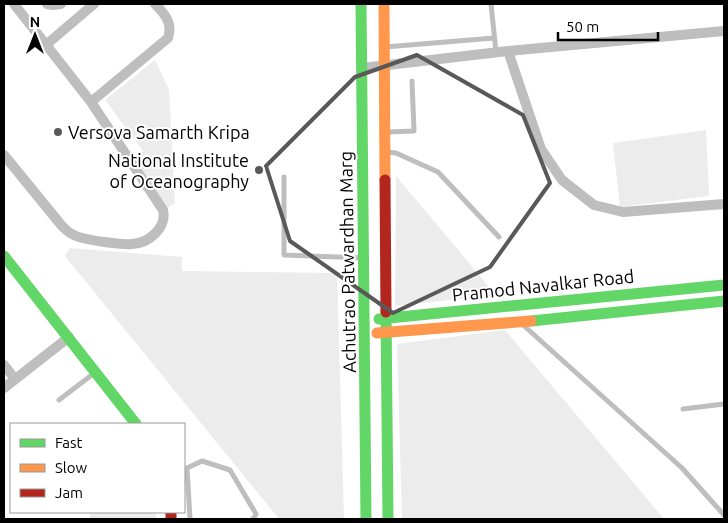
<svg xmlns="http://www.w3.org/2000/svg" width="728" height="523" viewBox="0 0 728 523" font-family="Ubuntu,sans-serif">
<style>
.green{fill:#ececec}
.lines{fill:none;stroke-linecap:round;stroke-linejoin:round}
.lane{stroke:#bebebe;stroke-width:5}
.street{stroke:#bebebe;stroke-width:10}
.fast{stroke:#63d668;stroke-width:11}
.slow{stroke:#ff974d;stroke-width:11}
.jam{stroke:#b3261e;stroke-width:11}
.marked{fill:none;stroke:#595959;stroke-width:4;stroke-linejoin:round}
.poi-dot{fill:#595959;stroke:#fff;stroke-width:2}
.labels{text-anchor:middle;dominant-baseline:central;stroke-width:4;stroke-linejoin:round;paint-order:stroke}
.poi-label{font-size:18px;fill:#000;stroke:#fff;text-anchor:start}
.street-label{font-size:18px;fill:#000;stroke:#fff}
</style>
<rect width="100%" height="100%" fill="#fff"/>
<!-- green -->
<path class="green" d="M155,60L169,90L175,203L166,209L130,162L143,151L105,100Z
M706,130L709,196L620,207L613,143Z
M396,176L496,295L395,306Z
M70,248L182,257V271L337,273L344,519H279L65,256Z
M505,330L664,519H402L397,344Z
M90,512H155L157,519H90Z"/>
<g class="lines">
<!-- lane -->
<path class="lane" d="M491,4L496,52
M385,47L494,38
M388,132L414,131L412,81
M386,152L396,153L438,172L499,237
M284,177V255L363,258
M522,324L682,468L724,515
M59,400L93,374
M683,409L724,404
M190,519L187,468L202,461L230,470L256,514L253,519"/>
<!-- street -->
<path class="street" d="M47,4L53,5L61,4
M47,44L94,4
M508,51L541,149L562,180L594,205L623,212L724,204
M362,68L508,51L724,31
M91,102L168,38C173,23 165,14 155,4
M4,155L62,226C65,229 69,233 74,235C83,240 122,245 132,244C149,243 167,228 163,210L91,102L14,4
M4,365L15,379
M4,388L69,337"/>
<!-- fast -->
<path class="fast" d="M361,4L366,519
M4,256L136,424
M386,312L388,519
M379,319L724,285
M531,321L724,301"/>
<!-- slow -->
<path class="slow" d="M384,4L385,180
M377,333L531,321"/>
<!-- jam -->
<path class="jam" d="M385,180L386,312
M171,512V519"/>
</g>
<!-- marked area -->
<path class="marked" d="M417,55L523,115L550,183L490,267L393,313L290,241L266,166L355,77Z"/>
<!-- markers -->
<g class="poi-dot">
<circle cx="58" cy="132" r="5"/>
<circle cx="259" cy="170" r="5"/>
</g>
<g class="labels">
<!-- poi labels -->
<g class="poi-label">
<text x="68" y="132">Versova Samarth Kripa</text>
<text x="249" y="160" text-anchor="end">National Institute<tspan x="249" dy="21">of Oceanography</tspan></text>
</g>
<!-- street labels -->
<g class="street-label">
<text transform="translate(347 262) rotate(-91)">Achutrao Patwardhan Marg</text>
<text transform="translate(543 285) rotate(-6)">Pramod Navalkar Road</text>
</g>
</g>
<!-- border -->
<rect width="728" height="523" fill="none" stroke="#000000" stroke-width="10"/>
<!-- legend -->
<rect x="10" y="423" width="175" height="90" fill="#ffffff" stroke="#999999"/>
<rect x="20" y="439" width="25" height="8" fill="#63d668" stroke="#999999"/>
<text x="55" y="448" font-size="15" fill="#000000">Fast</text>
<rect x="20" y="464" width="25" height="8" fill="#ff974d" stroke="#999999"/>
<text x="55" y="473" font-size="15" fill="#000000">Slow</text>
<rect x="20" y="489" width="25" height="8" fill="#b3261e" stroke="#999999"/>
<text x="55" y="498" font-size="15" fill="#000000">Jam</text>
<!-- north arrow -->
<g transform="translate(35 35)" stroke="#ffffff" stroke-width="4" paint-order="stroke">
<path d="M0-4L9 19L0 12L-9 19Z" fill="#000000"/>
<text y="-8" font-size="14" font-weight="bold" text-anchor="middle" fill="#000000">N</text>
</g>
<!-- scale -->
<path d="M558 32v8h100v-8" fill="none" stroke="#000000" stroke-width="2.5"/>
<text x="566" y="32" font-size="15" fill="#000000" stroke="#ffffff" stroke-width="4" paint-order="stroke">50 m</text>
</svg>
